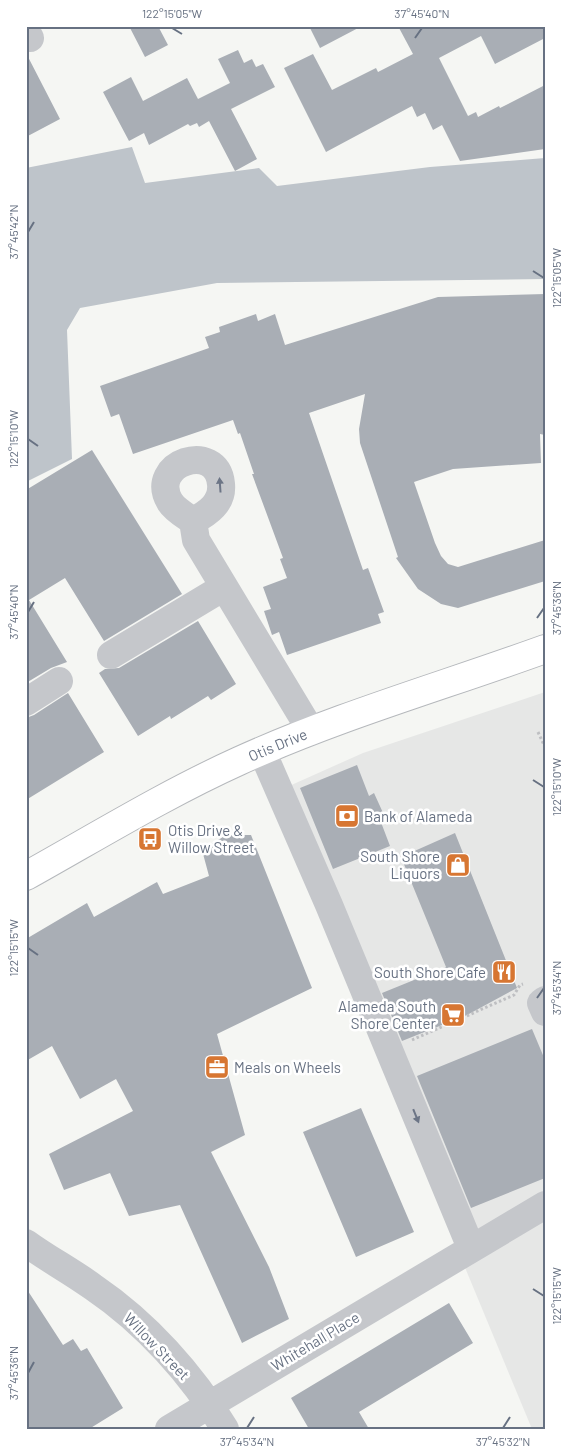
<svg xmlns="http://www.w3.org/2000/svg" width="571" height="1455" viewBox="0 0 571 1455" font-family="Barlow,sans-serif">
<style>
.built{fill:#e6e7e6}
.water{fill:#bec4ca}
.building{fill:#a9aeb5}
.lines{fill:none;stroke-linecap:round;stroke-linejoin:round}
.major-casing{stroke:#b5b8bc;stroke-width:30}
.path{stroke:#bebfc2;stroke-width:3;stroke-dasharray:2.5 2.5;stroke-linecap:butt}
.minor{stroke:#c5c7cb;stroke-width:28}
.major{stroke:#fff;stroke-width:28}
.oneway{fill:#6c7586}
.ticks{fill:none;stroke:#677182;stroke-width:2}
.labels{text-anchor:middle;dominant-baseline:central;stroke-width:5;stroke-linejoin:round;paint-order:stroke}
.street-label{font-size:15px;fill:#677182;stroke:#fff}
.poi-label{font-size:15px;fill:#677182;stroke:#fff;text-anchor:start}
.neatline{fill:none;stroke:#677182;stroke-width:2}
.ticks-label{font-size:12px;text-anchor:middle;fill:#677182}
</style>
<rect width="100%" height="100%" fill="#f5f6f3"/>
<!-- built -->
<path class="built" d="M545,692V1429H532L269,795L363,753Z"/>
<!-- water -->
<path class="water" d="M132,147L145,183L259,168L277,186L430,167L545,158V279L217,283L80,308L67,330L72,459L26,482V168Z"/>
<!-- building -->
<path class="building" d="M129,26H158L168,45L145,57Z
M309,26H362L320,48Z
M398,26H545V38L495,64L481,36L439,58L468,116L476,112L478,117L499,106L500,108L545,85V149L460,161L442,125L433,130L425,113L417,117L412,106L326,152L284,68L313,54L332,90L376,68L378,72L413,54Z
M238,50L244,63L252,59L256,67L263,64L275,87L231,109L257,159L235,171L209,121L199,127L197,123L190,126L188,124L149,145L144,133L129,141L103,92L131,77L143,101L187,78L198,99L230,83L218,59Z
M26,53L60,119L26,137Z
M545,294V435L540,434L541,463L453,469L414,482L435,543L441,556L448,564L458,567L545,540V581L458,608L441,604L418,589L396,558L398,557L360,443L359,429L365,394L309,413L363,570L368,568L384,612L378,614L381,623L287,655L279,632L272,635L264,611L271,609L263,587L287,578L280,559L283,558L252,474H254L240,433L238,434L233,420L133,454L119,414L111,417L100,386L209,348L205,337L220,332L219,327L256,314L258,321L275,314L285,345L438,297Z
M92,450L182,594L104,641L65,578L29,600L67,662L51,668L26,683V490Z
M198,621L236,684L211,700L208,696L171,719L170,716L138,736L99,673L105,669L119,668Z
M68,693L104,752L26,800V718L34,715Z
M357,765L369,796L374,793L384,815L379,817L390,846L333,869L300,788Z
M455,833L517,988L467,1015L402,1041L382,993L446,967L401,857Z
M226,835H251L312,988L217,1034L245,1135L211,1152L269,1267L289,1319L242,1343L180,1205L129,1216L110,1173L64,1190L49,1154L133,1111L116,1079L80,1099L52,1046L26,1061V939L87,903L94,917L157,882L163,894L209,876L202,850Z
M532,1029L545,1060V1178L471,1208L417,1076Z
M361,1108L414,1232L356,1257L303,1132Z
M26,1288L63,1345L73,1339L81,1351L87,1348L123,1408L89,1429H26Z
M449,1303L473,1343L359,1412L369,1429H309L291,1398Z"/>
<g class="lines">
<defs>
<g id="major">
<path id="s1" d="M26,876C96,837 166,794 239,761C338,716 443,686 545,649"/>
</g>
</defs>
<!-- major casing -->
<use href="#major" class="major-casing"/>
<!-- path -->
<path class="path" d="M538,732L545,747
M412,1040L514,995L520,985L523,984"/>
<!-- minor -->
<path class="minor" d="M26,31L30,38
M193,521C208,513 223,503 221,484C217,440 147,463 170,502C175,510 186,516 193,521L196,540L311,731
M111,655L224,587
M26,702L59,681
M262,751L329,905L471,1248
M545,1000L541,1003L545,1012
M26,1243C48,1259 71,1271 93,1287C146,1323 192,1374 225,1429
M169,1429L545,1205"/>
<!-- major -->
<use href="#major" class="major"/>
</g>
<!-- one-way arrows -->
<defs><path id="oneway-solid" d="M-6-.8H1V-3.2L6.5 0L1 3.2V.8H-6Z" transform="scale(1.25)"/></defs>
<g class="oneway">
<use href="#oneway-solid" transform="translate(220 485) rotate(-94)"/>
<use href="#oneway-solid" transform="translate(416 1116) rotate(68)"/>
</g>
<!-- ticks -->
<path class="ticks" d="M172,28L182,34M415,38L422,28M28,232L34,222M533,271L544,278M28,439L38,446M28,612L34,602M537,618L544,608M533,780L544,787M28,948L38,955M537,998L544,988M533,1289L544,1296M28,1373L34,1362M247,1428L254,1417M503,1428L510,1417"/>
<!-- icons -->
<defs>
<symbol id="bank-square" viewBox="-11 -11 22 22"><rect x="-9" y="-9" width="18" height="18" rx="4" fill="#d77632" stroke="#fff"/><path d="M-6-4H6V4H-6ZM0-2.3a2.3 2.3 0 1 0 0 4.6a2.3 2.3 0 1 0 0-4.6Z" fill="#fff"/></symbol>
<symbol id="bus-square" viewBox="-11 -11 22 22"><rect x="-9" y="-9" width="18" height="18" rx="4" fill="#d77632" stroke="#fff"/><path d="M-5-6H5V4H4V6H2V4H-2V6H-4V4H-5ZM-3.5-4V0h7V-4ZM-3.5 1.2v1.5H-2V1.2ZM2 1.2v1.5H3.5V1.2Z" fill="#fff"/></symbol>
<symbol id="shop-square" viewBox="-11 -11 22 22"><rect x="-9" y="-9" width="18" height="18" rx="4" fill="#d77632" stroke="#fff"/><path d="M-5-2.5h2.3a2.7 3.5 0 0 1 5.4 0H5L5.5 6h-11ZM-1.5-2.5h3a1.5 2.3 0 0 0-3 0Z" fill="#fff"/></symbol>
<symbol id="restaurant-square" viewBox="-11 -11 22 22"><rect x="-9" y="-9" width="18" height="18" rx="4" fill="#d77632" stroke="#fff"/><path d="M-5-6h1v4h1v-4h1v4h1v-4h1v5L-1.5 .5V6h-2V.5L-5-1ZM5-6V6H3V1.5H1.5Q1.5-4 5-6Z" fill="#fff"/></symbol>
<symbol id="supermarket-square" viewBox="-11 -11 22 22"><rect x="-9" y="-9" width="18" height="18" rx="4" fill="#d77632" stroke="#fff"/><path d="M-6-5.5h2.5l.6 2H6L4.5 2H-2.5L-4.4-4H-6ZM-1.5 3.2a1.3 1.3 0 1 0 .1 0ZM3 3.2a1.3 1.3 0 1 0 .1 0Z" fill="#fff"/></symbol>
<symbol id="office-square" viewBox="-11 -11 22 22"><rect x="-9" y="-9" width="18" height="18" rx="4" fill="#d77632" stroke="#fff"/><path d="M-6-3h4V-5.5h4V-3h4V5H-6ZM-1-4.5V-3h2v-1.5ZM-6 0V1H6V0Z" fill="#fff"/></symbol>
</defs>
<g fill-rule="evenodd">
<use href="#bank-square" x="333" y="802" width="28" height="28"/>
<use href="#bus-square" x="136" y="825" width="28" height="28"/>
<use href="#shop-square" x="444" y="851" width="28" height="28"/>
<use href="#restaurant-square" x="490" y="958" width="28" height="28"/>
<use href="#supermarket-square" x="439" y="1001" width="28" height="28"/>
<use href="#office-square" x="203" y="1053" width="28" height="28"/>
</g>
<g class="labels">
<!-- street labels -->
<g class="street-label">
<text stroke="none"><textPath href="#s1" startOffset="284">Otis Drive</textPath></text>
<text transform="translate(315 1341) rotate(-31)">Whitehall Place</text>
<text transform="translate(157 1346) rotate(46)">Willow Street</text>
</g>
<!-- poi labels -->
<g class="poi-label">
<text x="364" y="816">Bank of Alameda</text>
<text x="168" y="830">Otis Drive &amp;<tspan x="168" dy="17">Willow Street</tspan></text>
<text x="440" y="856" text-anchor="end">South Shore<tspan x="440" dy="17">Liquors</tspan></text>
<text x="486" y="972" text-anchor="end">South Shore Cafe</text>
<text x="436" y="1006" text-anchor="end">Alameda South<tspan x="436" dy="17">Shore Center</tspan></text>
<text x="234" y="1067">Meals on Wheels</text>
</g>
</g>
<!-- border -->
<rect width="571" height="1455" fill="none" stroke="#ffffff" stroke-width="55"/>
<rect x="28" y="28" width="516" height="1400" class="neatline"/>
<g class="ticks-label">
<text x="172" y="18">122°15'05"W</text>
<text x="422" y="18">37°45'40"N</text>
<text transform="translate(14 232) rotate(-90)" y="4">37°45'42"N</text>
<text transform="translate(557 278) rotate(-90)" y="4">122°15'05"W</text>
<text transform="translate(14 439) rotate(-90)" y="4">122°15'10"W</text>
<text transform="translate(557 608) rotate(-90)" y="4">37°45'36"N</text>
<text transform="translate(14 612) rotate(-90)" y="4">37°45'40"N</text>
<text transform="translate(557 787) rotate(-90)" y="4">122°15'10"W</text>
<text transform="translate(14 948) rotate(-90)" y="4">122°15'15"W</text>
<text transform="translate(557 988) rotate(-90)" y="4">37°45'34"N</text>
<text transform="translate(557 1296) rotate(-90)" y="4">122°15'15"W</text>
<text transform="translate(14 1373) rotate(-90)" y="4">37°45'36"N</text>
<text x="247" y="1446">37°45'34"N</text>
<text x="503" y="1446">37°45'32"N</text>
</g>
</svg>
